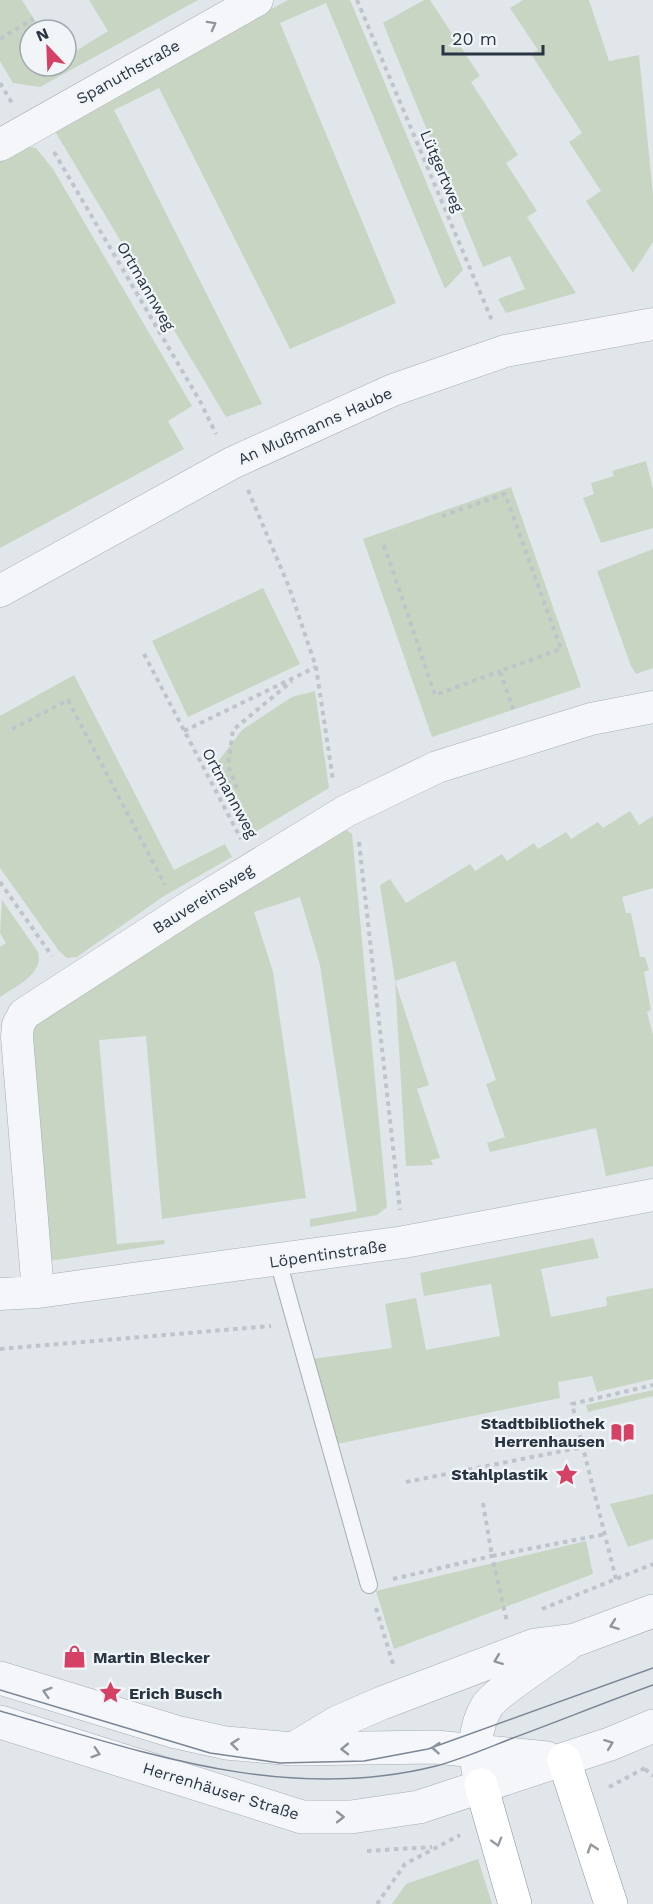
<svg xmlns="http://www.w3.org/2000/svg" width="653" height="1904" viewBox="0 0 653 1904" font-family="'Work Sans',sans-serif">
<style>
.green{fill:#c8d5c2}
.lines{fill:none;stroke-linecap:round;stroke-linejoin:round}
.service-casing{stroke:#a6adb5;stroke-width:18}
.minor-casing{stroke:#a6adb5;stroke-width:33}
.tertiary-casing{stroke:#a6adb5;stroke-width:34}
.trunk-casing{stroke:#8894a2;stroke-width:34}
.path{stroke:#bfc4ca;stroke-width:4;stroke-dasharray:4.5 4.5;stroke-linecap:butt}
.service{stroke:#f4f6f9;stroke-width:16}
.minor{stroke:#f4f6f9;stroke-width:32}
.tertiary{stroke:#f4f6f9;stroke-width:33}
.trunk{stroke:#fff;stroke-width:33}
.tram{stroke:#7a8695;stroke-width:1.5}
.oneway{stroke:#8e969e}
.oneway2{stroke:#949aa1}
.labels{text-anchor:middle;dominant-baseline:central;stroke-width:4.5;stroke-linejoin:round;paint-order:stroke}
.street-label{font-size:16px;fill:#293543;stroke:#f1f5f8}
.poi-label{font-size:16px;font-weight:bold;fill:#293543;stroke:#f1f5f8;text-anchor:end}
</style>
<rect width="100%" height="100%" fill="#e1e6eb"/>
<!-- green -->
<path class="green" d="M0,0H22L41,30H30V66H66V57L108,31L89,0H198L40,87L13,83L0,61Z
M288,0H350L463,270L445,289L326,3L280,23L396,303L290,349L159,88L114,110L262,404L226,417L53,128Z
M424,0H430L480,76L471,82L518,155L506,163L537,211L527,217L576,293L506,313L498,299L525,289L510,256L483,267L383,23Z
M523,0H589L609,61L639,55L653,195V242L633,273L586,201L601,191L569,142L582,133L531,54L538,50L510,8Z
M21,145L36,148L53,169L192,406L168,421L184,449L0,548V157Z
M646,461L653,489V528L601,543L583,498L594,494L591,483L614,476L612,471Z
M511,487L581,687L432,737L363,539Z
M653,549V668L636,674L631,666L597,571Z
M263,588L300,664L188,717L152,641Z
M74,675L174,870L225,844L232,857L164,896L77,957L67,958L59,951L0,868V716Z
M315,691L329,788L245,838L213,768L242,730L292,697Z
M630,811L639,825L653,816V888L622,897L626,913H631L640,957H645L649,970L644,972L651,1010L647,1012L653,1035V1166L606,1176L596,1128L490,1152L487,1143L505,1137L486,1084L496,1080L455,961L395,981L429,1085L417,1089L440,1158L431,1160L433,1165L406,1166L395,981L380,885L390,879L406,903L470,864L475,871L502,854L507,861L534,843L538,849L566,832L571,839L598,822L603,828Z
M341,826L352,834L387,1207L377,1215L310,1227V1219L357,1211L320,965L300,897L254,912L273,972L306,1198L162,1219L146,1036L99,1040L117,1244L164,1240L165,1244L36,1263L24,1014Z
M2,900L38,952C44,974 16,986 0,997V947L6,943L0,933Z
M593,1238L599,1258L541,1269L551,1317L607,1306L606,1297L653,1288V1379L597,1392L592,1376L558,1382L560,1398L337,1444L312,1359L392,1348L385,1304L416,1298L426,1350L500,1336L491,1284L424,1296L420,1273Z
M653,1390V1396L588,1412L586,1405Z
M653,1494V1539L628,1547L610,1504Z
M586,1541L593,1574L394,1649L376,1591Z
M478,1859L492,1904H392L406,1884Z"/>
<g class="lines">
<defs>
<path id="service" d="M278,1261L369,1585"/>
<path id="minor" d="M0,145L257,0
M0,591L232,463L393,390L505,351L653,324
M38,1292L17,1037L18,1025L24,1014L191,906L346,811L437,767L591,719L653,707
M0,1294L38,1292L404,1242L653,1195"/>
<path id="tertiary" d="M0,1678L176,1732L226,1743L293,1749L436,1747L547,1758
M0,1722L302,1817H351L419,1807L610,1744L653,1726
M293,1749L338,1722L382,1703L535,1645L575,1640L653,1611
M479,1774C474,1750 474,1728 487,1706C494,1694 552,1656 566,1646"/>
<path id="trunk" d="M564,1760L611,1904
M481,1785L515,1904"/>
</defs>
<!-- service casing -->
<use href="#service" class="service-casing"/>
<!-- minor casing -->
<use href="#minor" class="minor-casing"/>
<!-- tertiary casing -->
<use href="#tertiary" class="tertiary-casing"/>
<!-- trunk casing -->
<use href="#trunk" class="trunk-casing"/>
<!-- path -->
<path class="path" d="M357,0L493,323
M0,39L33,19
M0,83L12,103
M54,152L201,403L216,434
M248,490L289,587L316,667L333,780
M442,516L505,494L561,649L500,671L513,709
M384,545L435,695L500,671
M144,654L241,839
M12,729L68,700L165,885
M184,731L316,667
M237,788L228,766L233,730L292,681
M359,842L400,1210
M0,882L52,956
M0,1349L271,1326
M406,1482L583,1447
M483,1503L492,1556L606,1534
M393,1579L492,1556L507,1622
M616,1579L572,1404L653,1385
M376,1608L393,1664
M542,1609L653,1564
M645,1769L653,1776
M609,1787L647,1767
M367,1851L432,1847
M377,1904L405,1864L460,1835"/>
<!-- service -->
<use href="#service" class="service"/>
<!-- minor -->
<use href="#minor" class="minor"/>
<!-- tertiary -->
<use href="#tertiary" class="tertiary"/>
<!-- trunk -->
<use href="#trunk" class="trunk"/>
<!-- tram -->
<path class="tram" d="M0,1690L210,1753L280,1763L364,1761L428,1749L653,1668
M0,1711C143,1752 285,1804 436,1766C462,1759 487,1748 513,1738C559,1721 606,1702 653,1685"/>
</g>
<!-- one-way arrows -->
<defs><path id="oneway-chevron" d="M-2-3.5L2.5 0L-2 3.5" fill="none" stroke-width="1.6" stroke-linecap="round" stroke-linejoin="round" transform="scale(1.5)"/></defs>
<g class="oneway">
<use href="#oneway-chevron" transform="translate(212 25) rotate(-29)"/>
<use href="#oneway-chevron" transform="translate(614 1625) rotate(160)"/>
<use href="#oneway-chevron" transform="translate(498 1660) rotate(159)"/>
<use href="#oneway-chevron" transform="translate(47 1692) rotate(-163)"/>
<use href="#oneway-chevron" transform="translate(235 1744) rotate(-174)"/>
<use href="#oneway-chevron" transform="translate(609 1744) rotate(-21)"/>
<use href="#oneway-chevron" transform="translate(436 1748) rotate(-176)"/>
<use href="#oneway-chevron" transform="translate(345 1749) rotate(179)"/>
<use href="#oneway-chevron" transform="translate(96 1753) rotate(18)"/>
<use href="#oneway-chevron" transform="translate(340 1817)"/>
</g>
<g class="oneway2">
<use href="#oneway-chevron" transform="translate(497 1842) rotate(74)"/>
<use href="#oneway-chevron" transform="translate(592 1848) rotate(-108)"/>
</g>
<!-- icons -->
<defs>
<symbol id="library-bare" viewBox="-9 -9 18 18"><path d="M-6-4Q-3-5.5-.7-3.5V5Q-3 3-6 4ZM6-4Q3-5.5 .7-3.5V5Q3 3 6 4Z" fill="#d54164" stroke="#f1f5f8" stroke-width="2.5" paint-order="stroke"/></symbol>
<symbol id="sight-bare" viewBox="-9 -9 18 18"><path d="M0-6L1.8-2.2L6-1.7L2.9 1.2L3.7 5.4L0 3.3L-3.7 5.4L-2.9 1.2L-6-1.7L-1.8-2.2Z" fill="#d54164" stroke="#f1f5f8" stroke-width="2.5" paint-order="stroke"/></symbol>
<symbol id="shop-bare" viewBox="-9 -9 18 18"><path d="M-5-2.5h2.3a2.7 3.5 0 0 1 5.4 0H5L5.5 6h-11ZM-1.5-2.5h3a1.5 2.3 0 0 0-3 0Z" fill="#d54164" stroke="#f1f5f8" stroke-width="2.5" paint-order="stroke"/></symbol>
</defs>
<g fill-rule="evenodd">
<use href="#library-bare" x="606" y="1416" width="33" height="33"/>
<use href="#sight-bare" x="550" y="1458" width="33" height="33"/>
<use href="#shop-bare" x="58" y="1640" width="33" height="33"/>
<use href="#sight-bare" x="94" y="1676" width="33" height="33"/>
</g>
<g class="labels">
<!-- street labels -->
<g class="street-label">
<text transform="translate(128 72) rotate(-29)">Spanuthstraße</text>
<text transform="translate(442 171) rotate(67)">Lütgertweg</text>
<text transform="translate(146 286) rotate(60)">Ortmannweg</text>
<text transform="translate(315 426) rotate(-24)">An Mußmanns Haube</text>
<text transform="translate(230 793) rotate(62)">Ortmannweg</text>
<text transform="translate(203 899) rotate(-32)">Bauvereinsweg</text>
<text transform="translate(328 1254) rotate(-8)">Löpentinstraße</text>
<text transform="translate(221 1791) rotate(17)">Herrenhäuser Straße</text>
</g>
<!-- poi labels -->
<g class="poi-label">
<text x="605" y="1423">Stadtbibliothek<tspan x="605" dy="18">Herrenhausen</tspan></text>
<text x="548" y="1474">Stahlplastik</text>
<text x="93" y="1657" text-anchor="start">Martin Blecker</text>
<text x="129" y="1693" text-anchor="start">Erich Busch</text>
</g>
</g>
<!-- north arrow -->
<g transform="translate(48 48) rotate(337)"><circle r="28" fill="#f1f5f8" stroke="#a1a8b0" stroke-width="1.5"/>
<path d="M0-4.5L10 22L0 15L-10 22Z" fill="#d54164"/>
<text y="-9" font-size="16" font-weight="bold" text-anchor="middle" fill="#293543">N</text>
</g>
<!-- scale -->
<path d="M443 45v9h100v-9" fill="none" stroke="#293543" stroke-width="3"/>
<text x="452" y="45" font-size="18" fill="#293543" stroke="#f1f5f8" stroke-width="4.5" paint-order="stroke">20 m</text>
</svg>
